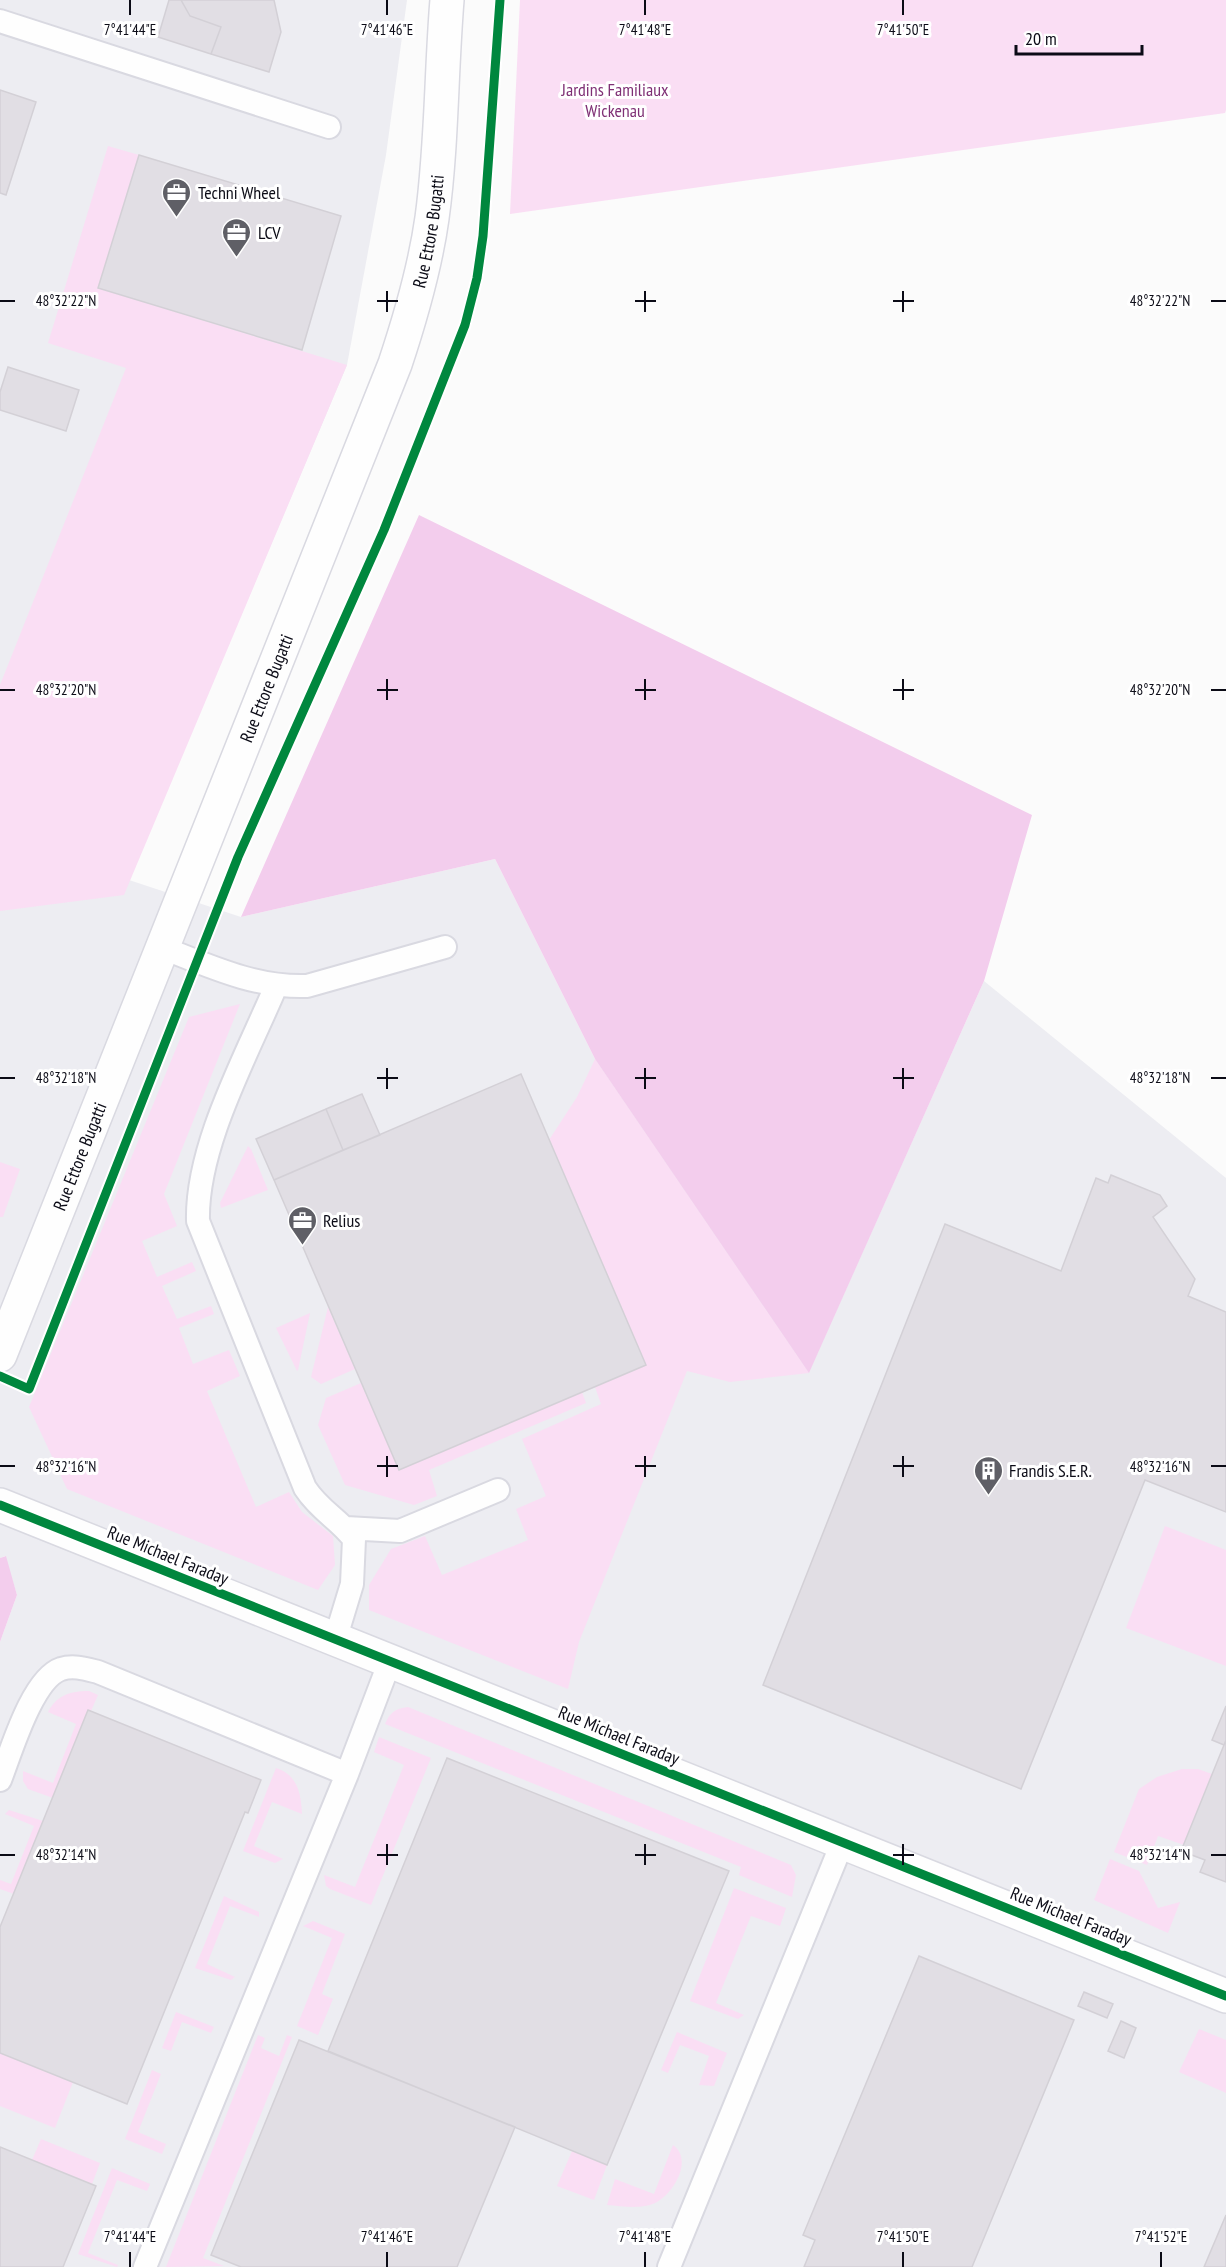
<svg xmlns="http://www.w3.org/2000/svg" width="1226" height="2267" viewBox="0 0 1226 2267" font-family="'PT Sans Narrow',sans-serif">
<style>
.built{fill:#ededf2}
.green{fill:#fadef4}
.forest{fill:#f3cded}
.building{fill:#e1dee4;stroke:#d3d0d6;stroke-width:1.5}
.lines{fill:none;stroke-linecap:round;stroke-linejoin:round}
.service-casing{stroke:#d9d9e1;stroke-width:26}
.minor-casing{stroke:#d9d9e1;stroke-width:36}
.secondary-casing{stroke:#d9d9e1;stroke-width:36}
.service{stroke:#fefefe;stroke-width:22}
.minor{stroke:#fefefe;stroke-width:33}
.secondary{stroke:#fefefe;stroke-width:33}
.cycleway-casing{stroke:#fff;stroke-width:13}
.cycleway{stroke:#00873e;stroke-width:9}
.ticks{fill:none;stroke:#0b0b16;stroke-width:2}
.labels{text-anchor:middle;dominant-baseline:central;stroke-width:6;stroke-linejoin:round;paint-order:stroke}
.park-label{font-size:18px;fill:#7f3075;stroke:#fff}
.poi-label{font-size:18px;fill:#0b0b16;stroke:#fff;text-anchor:start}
.street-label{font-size:18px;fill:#0b0b16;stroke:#fff}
.ticks-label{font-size:15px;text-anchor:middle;fill:#0b0b16;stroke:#fff;stroke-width:6;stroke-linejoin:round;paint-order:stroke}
</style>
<rect width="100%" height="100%" fill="#fbfbfb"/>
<!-- built -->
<path class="built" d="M0,0H407L386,155L347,365L129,880L241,917L495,859L595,1059L809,1372L984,981L1226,1178V2267H0V1642L17,1595L5,1556L0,1558Z"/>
<!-- green -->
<path class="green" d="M520,0H1226V110L1225,113L510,214Z
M108,146L139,155L98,288L347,365L124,895L0,911V685L126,368L48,343Z
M240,1004L164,1194L177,1226L142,1241L157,1277L192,1262L196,1271L162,1286L177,1319L211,1306L214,1314L179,1328L193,1364L229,1350L240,1376L207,1391L256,1507L289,1492L302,1512L333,1536L335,1565L318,1590L67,1489L29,1407L189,1017Z
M595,1059L809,1373L730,1382L687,1371L579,1642L568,1689L369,1610V1585L391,1549L425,1536L442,1575L528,1540L516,1509L546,1496L522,1439L601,1404L595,1387L549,1140L577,1097Z
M248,1146L251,1149L268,1190L221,1208L220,1203Z
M0,1162L20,1169L3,1217H0Z
M328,1307L355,1369L321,1384L311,1377Z
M310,1313L298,1370L297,1371L276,1328Z
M361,1383L399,1470L582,1392L586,1403L429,1470L437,1496L414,1505L345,1485L318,1425L326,1398Z
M1165,1526L1226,1550V1666L1126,1628Z
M89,1691L98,1695L53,1798L28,1789L23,1781V1771L53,1783L76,1724L48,1712C57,1695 70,1691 89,1691Z
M408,1707L791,1865L796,1875L792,1897L739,1875L741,1867L385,1724C390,1712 395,1709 408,1707Z
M379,1737L431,1758L371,1905L330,1889L326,1886L324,1875L355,1887L404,1765L374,1752Z
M276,1768C298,1775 301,1794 302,1814L272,1802L254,1846L283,1859L275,1863L243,1851Z
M1182,1769H1198L1212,1774L1184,1845L1158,1836L1147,1865L1114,1852L1139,1789L1157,1777Z
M9,1810L43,1821L14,1894L0,1889V1880L11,1884L34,1826L5,1814Z
M1110,1859L1139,1871L1158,1908L1180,1902L1168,1933L1094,1900Z
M734,1888L786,1908L780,1926L751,1916L716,2003L744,2015L738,2019L690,2001Z
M224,1896L259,1912V1917L230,1906L207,1964L235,1977L231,1980L195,1968Z
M313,1921L345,1934L322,1994L333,1999L318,2035L297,2026L332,1938L303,1926Z
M176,2012L214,2027L211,2033L182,2022L171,2051L162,2048Z
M1199,2029L1226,2040V2093L1179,2072Z
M677,2032L727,2053L714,2086L699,2085L709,2056L680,2045L668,2073L661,2070Z
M258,2035L265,2038L261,2048L279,2056L287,2035L292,2037L203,2258L224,2266L166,2267Z
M0,2053L73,2082L55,2128L0,2106Z
M152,2070L161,2074L138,2132L166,2144L162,2154L125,2139Z
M41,2139L100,2163L92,2184L32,2160Z
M673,2145C693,2159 675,2192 657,2202C643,2210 622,2206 607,2205L615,2179L654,2194Z
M572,2151L607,2165L594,2200L557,2186Z
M112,2168L150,2184L147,2191L117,2180L88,2253L118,2265L117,2267L78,2254Z"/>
<!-- forest -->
<path class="forest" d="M419,515L1032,815L984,981L809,1373L595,1059L495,859L241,917Z
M6,1556L17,1595L0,1642V1558Z"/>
<!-- building -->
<path class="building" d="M169,0H181L190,16L221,27L211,54L158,37Z
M181,0H274L281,32L269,72L211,54L221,27L190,16Z
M0,90L36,102L6,195L0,193Z
M139,155L341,216L302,350L98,288Z
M8,367L79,390L66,431L0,410V392Z
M521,1074L646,1365L399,1470L274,1180Z
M362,1094L380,1135L343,1150L326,1109Z
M326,1109L343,1150L274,1180L256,1139Z
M1111,1175L1160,1195L1167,1206L1153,1217L1195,1279L1188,1296L1226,1312V1512L1145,1480L1021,1789L763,1685L945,1224L1061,1271L1096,1178L1108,1183Z
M1226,1706V1740L1224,1745L1212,1740Z
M88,1710L261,1780L248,1813L245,1812L127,2104L0,2053V1927Z
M1226,1740V1882L1200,1872L1205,1860L1181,1851Z
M447,1758L729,1871L607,2165L328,2051Z
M919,1956L1074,2020L972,2267H804L815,2240L803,2235Z
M1084,1992L1113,2004L1107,2018L1078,2006Z
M1121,2021L1136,2028L1124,2058L1108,2051Z
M299,2040L515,2127L457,2267H241L211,2255Z
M0,2147L96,2186L63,2267H0Z
M1226,2215V2267H1204Z"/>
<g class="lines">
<defs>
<path id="service" d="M0,21L329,127
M163,948C209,966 256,988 307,986L445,947
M276,986C247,1055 196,1146 198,1221L305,1488C320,1511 339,1519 354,1539L352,1584L335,1640
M346,1528L400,1531L498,1490
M0,1780C11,1752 32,1679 61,1669C74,1665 86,1669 98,1672L347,1774
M145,2267L347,1774L390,1661
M669,2267L843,1841"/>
<path id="minor" d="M0,1505L1226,1996"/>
<g id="secondary">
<path id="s1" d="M0,1355L395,364C411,316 425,268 432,218C442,146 441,73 447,0"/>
</g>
</defs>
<!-- service casing -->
<use href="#service" class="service-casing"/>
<!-- minor casing -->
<use href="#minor" class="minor-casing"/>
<!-- secondary casing -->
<use href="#secondary" class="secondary-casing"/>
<!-- service -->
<use href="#service" class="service"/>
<!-- minor -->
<use href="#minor" class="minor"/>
<!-- secondary -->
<use href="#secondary" class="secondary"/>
<defs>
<path id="cycleway" d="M0,1376L29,1389L238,857L384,530L465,325L477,278L483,236L500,0
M0,1505L1226,1996"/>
</defs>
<!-- cycleway casing -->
<use href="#cycleway" class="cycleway-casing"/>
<!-- cycleway -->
<use href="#cycleway" class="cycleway"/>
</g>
<!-- ticks -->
<path class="ticks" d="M130,0V15M387,0V15M645,0V15M903,0V15M387,291V312M645,291V312M903,291V312M0,301H15M377,301H398M635,301H656M893,301H914M1211,301H1226M387,679V700M645,679V700M903,679V700M0,690H15M377,690H398M635,690H656M893,690H914M1211,690H1226M387,1068V1089M645,1068V1089M903,1068V1089M0,1078H15M377,1078H398M635,1078H656M893,1078H914M1211,1078H1226M387,1456V1477M645,1456V1477M903,1456V1477M0,1466H15M377,1466H398M635,1466H656M893,1466H914M1211,1466H1226M387,1844V1865M645,1844V1865M903,1844V1865M0,1855H15M377,1855H398M635,1855H656M893,1855H914M1211,1855H1226M130,2252V2267M387,2252V2267M645,2252V2267M903,2252V2267M1161,2252V2267"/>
<!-- icons -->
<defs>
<symbol id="office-pin" viewBox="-11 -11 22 30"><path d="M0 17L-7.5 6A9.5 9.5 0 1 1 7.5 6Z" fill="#5f5f66" stroke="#fff"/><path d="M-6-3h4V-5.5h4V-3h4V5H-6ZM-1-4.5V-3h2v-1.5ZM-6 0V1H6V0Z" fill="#fff"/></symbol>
<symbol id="building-pin" viewBox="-11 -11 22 30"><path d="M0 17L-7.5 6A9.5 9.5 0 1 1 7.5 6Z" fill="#5f5f66" stroke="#fff"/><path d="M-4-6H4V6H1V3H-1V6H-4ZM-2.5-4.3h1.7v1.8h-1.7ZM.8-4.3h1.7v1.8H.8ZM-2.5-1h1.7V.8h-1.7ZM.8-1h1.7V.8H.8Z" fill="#fff"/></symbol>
</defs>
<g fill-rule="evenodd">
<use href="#office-pin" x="160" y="176" width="33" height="45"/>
<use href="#office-pin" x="220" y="216" width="33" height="45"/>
<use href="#office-pin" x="286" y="1204" width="33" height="45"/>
<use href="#building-pin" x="972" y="1454" width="33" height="45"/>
</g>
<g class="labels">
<!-- park labels -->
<g class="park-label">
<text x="615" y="89">Jardins Familiaux<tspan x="615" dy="21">Wickenau</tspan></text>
</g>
<!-- poi labels -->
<g class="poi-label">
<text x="198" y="192">Techni Wheel</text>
<text x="258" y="232">LCV</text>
<text x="323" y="1220">Relius</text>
<text x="1009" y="1470">Frandis S.E.R.</text>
</g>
<!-- street labels -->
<g class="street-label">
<text stroke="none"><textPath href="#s1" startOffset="1204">Rue Ettore Bugatti</textPath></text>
<text stroke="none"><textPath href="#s1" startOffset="718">Rue Ettore Bugatti</textPath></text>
<text stroke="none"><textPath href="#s1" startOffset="214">Rue Ettore Bugatti</textPath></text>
<text transform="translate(168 1555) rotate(22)">Rue Michael Faraday</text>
<text transform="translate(619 1735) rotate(22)">Rue Michael Faraday</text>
<text transform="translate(1071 1916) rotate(22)">Rue Michael Faraday</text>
</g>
</g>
<g class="ticks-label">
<text x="130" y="35">7°41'44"E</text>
<text x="387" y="35">7°41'46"E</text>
<text x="645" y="35">7°41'48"E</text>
<text x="903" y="35">7°41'50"E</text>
<text x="66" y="306">48°32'22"N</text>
<text x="1160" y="306">48°32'22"N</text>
<text x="66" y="695">48°32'20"N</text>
<text x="1160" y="695">48°32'20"N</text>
<text x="66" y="1083">48°32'18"N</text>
<text x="1160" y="1083">48°32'18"N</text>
<text x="66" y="1472">48°32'16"N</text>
<text x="1160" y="1472">48°32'16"N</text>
<text x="66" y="1860">48°32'14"N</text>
<text x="1160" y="1860">48°32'14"N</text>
<text x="130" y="2242">7°41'44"E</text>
<text x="387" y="2242">7°41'46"E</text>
<text x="645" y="2242">7°41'48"E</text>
<text x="903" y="2242">7°41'50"E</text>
<text x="1161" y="2242">7°41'52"E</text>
</g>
<!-- scale -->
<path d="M1016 45v9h126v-9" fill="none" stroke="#0b0b16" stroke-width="3"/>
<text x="1025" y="45" font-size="18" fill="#0b0b16" stroke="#ffffff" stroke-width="4.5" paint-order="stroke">20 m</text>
</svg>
